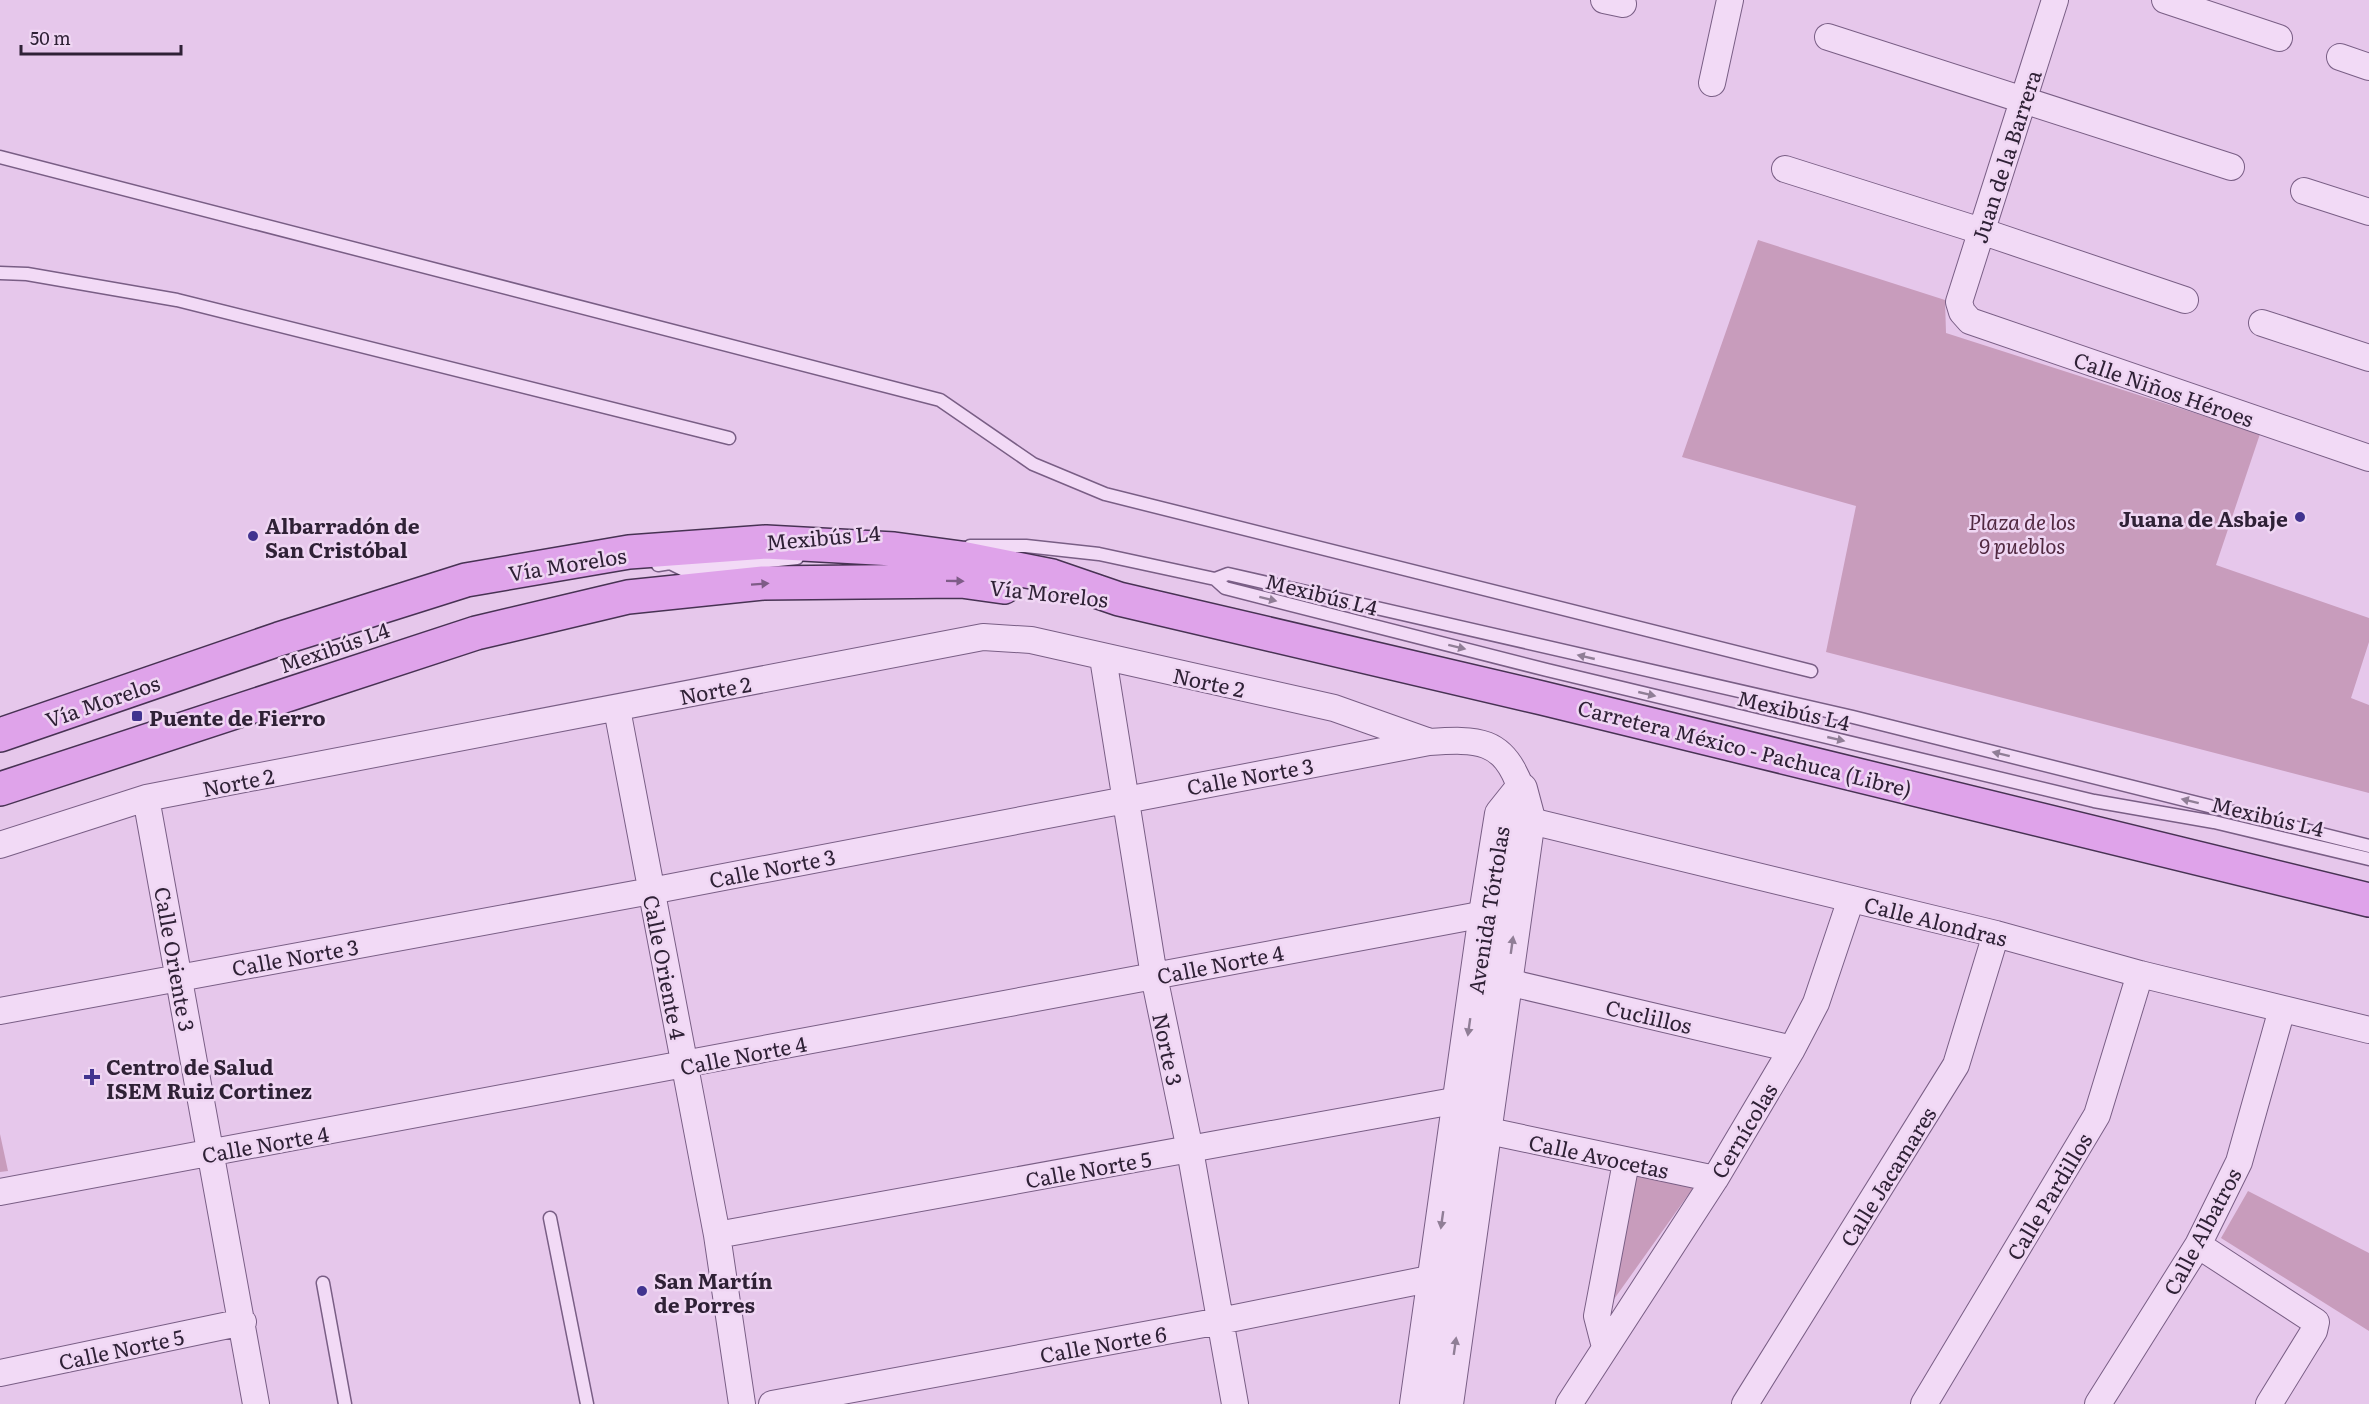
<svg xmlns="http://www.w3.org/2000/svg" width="2369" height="1404" viewBox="0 0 2369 1404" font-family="Literata,serif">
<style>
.green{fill:#c89cbc}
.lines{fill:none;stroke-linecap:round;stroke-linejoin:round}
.service-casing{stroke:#795e85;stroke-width:15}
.minor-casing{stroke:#795e85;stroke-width:28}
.tertiary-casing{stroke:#795e85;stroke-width:34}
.primary-casing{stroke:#473253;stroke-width:36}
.service{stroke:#f2daf6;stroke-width:12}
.minor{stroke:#f2daf6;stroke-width:26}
.tertiary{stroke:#f2daf6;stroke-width:32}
.primary{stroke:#dfa3ea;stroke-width:33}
.oneway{fill:#7e5c87}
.oneway2{fill:#907e96}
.poi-dot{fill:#41338f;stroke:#efd6f3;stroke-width:2}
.labels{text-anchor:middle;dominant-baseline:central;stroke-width:5;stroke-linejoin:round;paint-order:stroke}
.street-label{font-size:21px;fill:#2f2136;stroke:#efd6f3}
.poi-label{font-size:21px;font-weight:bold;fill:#2f2136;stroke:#efd6f3;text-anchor:start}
.park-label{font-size:21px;font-style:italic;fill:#512941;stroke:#efd6f3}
</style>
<rect width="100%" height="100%" fill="#e6c7eb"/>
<!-- green -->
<path class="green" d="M1758,240L1945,300L1946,333L2260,434L2216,565L2369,618V642L2351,698L2369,705V793L1826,652L1856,506L1682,457Z
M0,1134L8,1171L0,1172Z
M1634,1169L1698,1181L1612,1302Z
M2248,1191L2369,1253V1331L2221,1238Z"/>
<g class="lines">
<defs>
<path id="service" d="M0,157L940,400L1033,464L1105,494L1811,671
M0,273L27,274L177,300L729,438
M970,546H1026L1099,554L1215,579L1225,588L1547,670L2094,801L2214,822L2369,859
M658,565L670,563L684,570L797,558
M1215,579L1228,574L1853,717L2369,846
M550,1218L587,1404
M323,1283L345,1404"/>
<path id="minor" d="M1604,0L1623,4
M2055,0L1959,302L1962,312L1970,321L2369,458
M2165,0L2279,38
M1828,37L2231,167
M2340,57L2369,67
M1712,83L1730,0
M1785,169L1981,231L2185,300
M2304,191L2369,212
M2262,323L2369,358
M1103,658L1154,976L1190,1150L1235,1404
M617,709L717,1235L742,1404
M146,798L256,1404
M1510,816L1996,934L2140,974L2369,1030
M0,845L146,798L983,637L1031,640L1334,708L1427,741
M1507,982L1792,1049
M0,1011L651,891L1429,742C1477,739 1504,738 1521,789
M1484,1130L1715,1179
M0,1192L1485,914
M717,1235L1459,1100
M2198,1245L2316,1322L2314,1331L2269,1404
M1605,1347L1597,1316L1626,1162
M0,1373L243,1322
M772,1404L1220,1321L1434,1278
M1569,1404L1715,1179L1792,1049L1816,1003L1851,899
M1745,1404L1956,1065L1996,934
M1924,1404L2097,1115L2140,974
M2098,1404L2198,1245L2239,1162L2282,1009"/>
<path id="tertiary" d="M1416,1404L1485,914L1501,814L1521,789
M1447,1404L1529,819L1521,789"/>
<path id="primary" d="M0,735L279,639L466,580L629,552L766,542L894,549L961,558L1052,576L1119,599L1542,698L2369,900
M0,789L476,633L628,597L763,583L961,581L1004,587"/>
</defs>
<!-- service casing -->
<use href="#service" class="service-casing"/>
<!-- minor casing -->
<use href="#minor" class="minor-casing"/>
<!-- tertiary casing -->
<use href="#tertiary" class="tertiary-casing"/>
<!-- primary casing -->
<use href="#primary" class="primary-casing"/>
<!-- service -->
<use href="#service" class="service"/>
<!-- minor -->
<use href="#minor" class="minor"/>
<!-- tertiary -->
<use href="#tertiary" class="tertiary"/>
<!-- primary -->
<use href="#primary" class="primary"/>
</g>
<!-- one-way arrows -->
<defs><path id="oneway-solid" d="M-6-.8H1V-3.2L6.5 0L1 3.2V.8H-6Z" transform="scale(1.5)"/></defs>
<g class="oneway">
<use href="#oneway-solid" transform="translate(955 581) rotate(1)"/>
<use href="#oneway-solid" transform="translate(760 584) rotate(-4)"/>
</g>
<g class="oneway2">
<use href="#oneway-solid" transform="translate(1268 599) rotate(14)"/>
<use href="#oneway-solid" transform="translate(1457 647) rotate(14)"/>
<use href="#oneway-solid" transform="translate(1586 657) rotate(-167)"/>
<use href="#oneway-solid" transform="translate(1647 694) rotate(13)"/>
<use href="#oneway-solid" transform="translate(1836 739) rotate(13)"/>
<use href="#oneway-solid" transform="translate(2001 754) rotate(-166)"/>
<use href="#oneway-solid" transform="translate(2190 801) rotate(-166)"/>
<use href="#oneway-solid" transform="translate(1512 945) rotate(-82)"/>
<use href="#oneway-solid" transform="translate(1469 1027) rotate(98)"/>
<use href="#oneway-solid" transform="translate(1442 1220) rotate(98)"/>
<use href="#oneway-solid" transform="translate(1455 1346) rotate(-82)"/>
</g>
<!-- markers -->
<g class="poi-dot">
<circle cx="2300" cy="517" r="6"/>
<circle cx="253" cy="536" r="6"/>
<rect x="131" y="710" width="12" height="12" rx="3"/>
<path d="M89 1068h6v6h6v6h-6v6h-6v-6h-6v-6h6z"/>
<circle cx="642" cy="1291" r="6"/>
</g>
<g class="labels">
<!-- street labels -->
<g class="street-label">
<text transform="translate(2005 156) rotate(-72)">Juan de la Barrera</text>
<text transform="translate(2164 388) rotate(19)">Calle Niños Héroes</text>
<text transform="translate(823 536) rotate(-5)">Mexibús L4</text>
<text transform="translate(567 563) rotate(-9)">Vía Morelos</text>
<text transform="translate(1049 592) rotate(6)">Vía Morelos</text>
<text transform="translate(1322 593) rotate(14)">Mexibús L4</text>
<text transform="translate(334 646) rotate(-19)">Mexibús L4</text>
<text transform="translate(1209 681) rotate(12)">Norte 2</text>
<text transform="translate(715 689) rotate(-11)">Norte 2</text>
<text transform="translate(102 700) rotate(-19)">Vía Morelos</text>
<text transform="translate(1794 709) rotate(13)">Mexibús L4</text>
<text transform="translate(1745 747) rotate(14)">Carretera México - Pachuca (Libre)</text>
<text transform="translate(1250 775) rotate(-10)">Calle Norte 3</text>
<text transform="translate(238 781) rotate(-11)">Norte 2</text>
<text transform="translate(2268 815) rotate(13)">Mexibús L4</text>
<text transform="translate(772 867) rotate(-11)">Calle Norte 3</text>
<text transform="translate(1487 910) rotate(-81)">Avenida Tórtolas</text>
<text transform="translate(1936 920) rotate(14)">Calle Alondras</text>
<text transform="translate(295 956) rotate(-10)">Calle Norte 3</text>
<text transform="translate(176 959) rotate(80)">Calle Oriente 3</text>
<text transform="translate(1220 963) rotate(-11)">Calle Norte 4</text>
<text transform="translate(666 967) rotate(79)">Calle Oriente 4</text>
<text transform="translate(1649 1015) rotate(13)">Cuclillos</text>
<text transform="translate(1169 1049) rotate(78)">Norte 3</text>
<text transform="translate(743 1054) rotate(-11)">Calle Norte 4</text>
<text transform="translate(1743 1130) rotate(-59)">Cernícolas</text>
<text transform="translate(265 1143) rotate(-10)">Calle Norte 4</text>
<text transform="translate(1599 1155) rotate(12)">Calle Avocetas</text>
<text transform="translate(1088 1168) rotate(-10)">Calle Norte 5</text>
<text transform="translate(1887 1176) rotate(-58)">Calle Jacamares</text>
<text transform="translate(2048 1196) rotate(-59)">Calle Pardillos</text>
<text transform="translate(2201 1231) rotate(-62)">Calle Albatros</text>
<text transform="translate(1103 1343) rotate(-10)">Calle Norte 6</text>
<text transform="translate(121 1348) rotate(-12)">Calle Norte 5</text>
</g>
<!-- poi labels -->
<g class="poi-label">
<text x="2288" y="517" text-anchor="end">Juana de Asbaje</text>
<text x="265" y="524">Albarradón de<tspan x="265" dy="24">San Cristóbal</tspan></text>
<text x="149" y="716">Puente de Fierro</text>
<text x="106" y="1065">Centro de Salud<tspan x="106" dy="24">ISEM Ruiz Cortinez</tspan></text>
<text x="654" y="1279">San Martín<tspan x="654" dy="24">de Porres</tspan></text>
</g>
<!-- park labels -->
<g class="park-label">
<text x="2022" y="520">Plaza de los<tspan x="2022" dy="24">9 pueblos</tspan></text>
</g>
</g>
<!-- scale -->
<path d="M21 45v9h160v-9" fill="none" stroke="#2f2136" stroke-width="3"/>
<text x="30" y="45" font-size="18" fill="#2f2136" stroke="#efd6f3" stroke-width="4.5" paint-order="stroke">50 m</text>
</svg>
